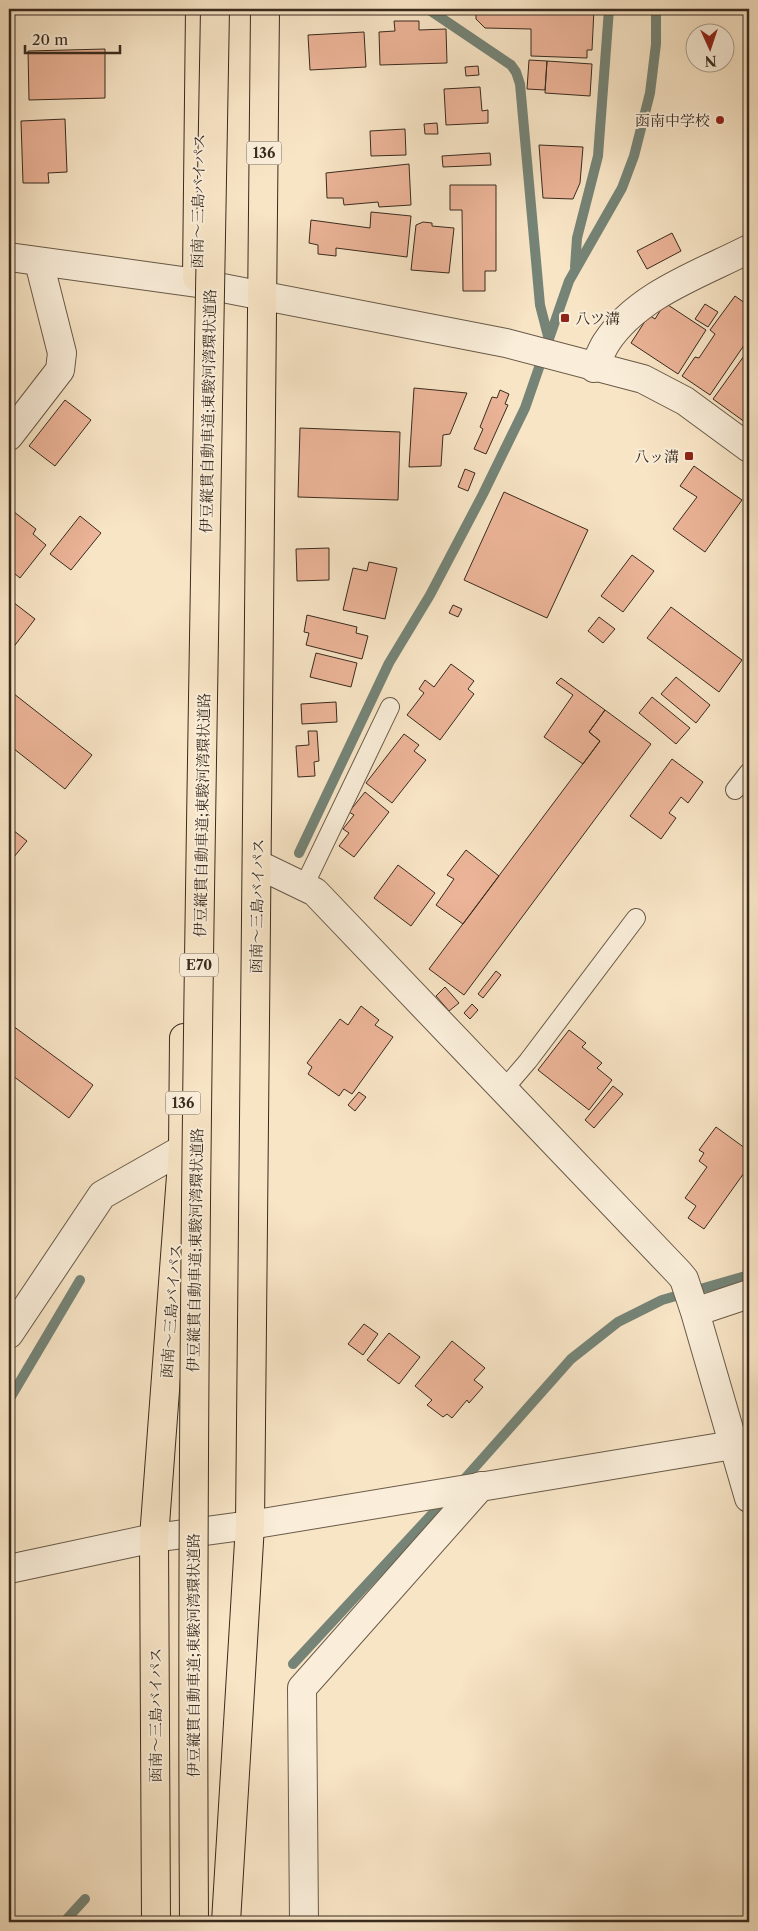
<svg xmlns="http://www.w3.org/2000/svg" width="758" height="1931" viewBox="0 0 758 1931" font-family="'Libre Caslon Text','Noto Serif JP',serif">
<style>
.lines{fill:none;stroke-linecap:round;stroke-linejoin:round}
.stream{stroke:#758477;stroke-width:10}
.building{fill:#ecb498;stroke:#392b1e}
.service-casing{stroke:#695a48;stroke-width:20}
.minor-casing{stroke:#695a48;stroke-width:30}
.tertiary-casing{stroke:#695a48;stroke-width:30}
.trunk-casing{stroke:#392b1e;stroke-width:30}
.service{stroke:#faeeda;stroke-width:18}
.minor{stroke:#faeeda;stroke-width:28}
.tertiary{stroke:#faeeda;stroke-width:28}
.trunk{stroke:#f8e5c6;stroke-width:28}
.motorway-bridge-casing{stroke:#392b1e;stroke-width:30;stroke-linecap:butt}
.motorway-bridge{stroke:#f8e5c6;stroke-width:28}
.poi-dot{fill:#8f2418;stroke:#faeeda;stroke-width:2}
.labels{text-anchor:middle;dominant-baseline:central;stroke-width:4;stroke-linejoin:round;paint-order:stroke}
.shield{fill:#faeeda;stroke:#736656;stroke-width:1}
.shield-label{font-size:14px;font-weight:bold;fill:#392b1e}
.poi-label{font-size:15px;fill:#392b1e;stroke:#faeeda;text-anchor:end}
.street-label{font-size:15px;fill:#392b1e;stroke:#faeeda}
</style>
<rect width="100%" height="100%" fill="#f8e5c6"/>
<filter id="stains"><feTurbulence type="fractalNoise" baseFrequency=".004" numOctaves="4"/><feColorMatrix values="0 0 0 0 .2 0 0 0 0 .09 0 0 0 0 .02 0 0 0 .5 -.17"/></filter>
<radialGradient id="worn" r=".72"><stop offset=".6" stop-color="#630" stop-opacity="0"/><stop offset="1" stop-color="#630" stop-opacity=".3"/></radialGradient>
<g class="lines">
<!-- stream -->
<path class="stream" d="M428,9L511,65L516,72L520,84L540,305L549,340
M575,267L577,238L598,156L609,9
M299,853L389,663L430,595L483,494L525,408L569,281L622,188L634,156L650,93L656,44V9
M9,1400L80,1280
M460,1484L571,1359L618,1322L662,1300L749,1275
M293,1664L447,1498
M64,1922L85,1899"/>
</g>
<!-- building -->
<path class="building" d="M476,9H594L592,50H587V58L531,56V29L485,28L476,19Z
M394,21H419V30L446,29L447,63L380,65L379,32L395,31Z
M364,32L366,67L310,70L308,35Z
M105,49V98L29,100L28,51Z
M529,60L547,61L545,90L527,89Z
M547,61L592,64L590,96L545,93Z
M478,66L479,75L466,76L465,67Z
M480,87L482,111L488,110V123L446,125L444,89Z
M65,119L67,172L48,173L49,183H23L21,121Z
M437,123L438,134H425L424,124Z
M405,129L406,155L371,156L370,131Z
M539,145L583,147L580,183L573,199L543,198Z
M490,153L491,165L443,167L442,156Z
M409,164L411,205L379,207L378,202L344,205L343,198H327L326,173Z
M450,185H496V271H485V291H463L462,210H450Z
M371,212L411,216L407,257L336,248V256L318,254V245L309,243L311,220L370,228Z
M423,222L432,223V226L454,228L449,273L411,270L416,225Z
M672,233L681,251L647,269L637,251Z
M735,296L749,306V338L710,395L682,376L695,357L699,358L715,334L710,330Z
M665,303L706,330L678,374L631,343L649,315L655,319Z
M705,304L718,312L708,327L695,319Z
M749,349V425L713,399Z
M414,388L467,393L450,434L443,435L441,466L409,467Z
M500,390L509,394L505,404L508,405L486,454L474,449L483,429L480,427L492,397L497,398Z
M65,400L91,420L55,466L29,446Z
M300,428L400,432L398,500L298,497Z
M694,466L742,500L705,552L673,529L697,497L680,486Z
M465,469L475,473L468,491L458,487Z
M504,492L588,530L547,618L464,580Z
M9,508L36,529L33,534L46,545L20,578L9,569Z
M80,516L101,533L71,570L50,554Z
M329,548V580L297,581L296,549Z
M632,555L654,571L623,612L601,596Z
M369,562L397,568L385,619L343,610L353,568L367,571Z
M9,599L35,619L9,653Z
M453,605L462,609L458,617L449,613Z
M671,607L742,660L719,692L647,638Z
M307,615L357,627L356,633L368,636L362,659L306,645L309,633L304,632Z
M599,617L615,629L603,643L588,631Z
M316,653L357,663L351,687L310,677Z
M451,664L474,681L468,689L474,694L440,740L407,715L424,693L419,689L425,680L434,687Z
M676,677L710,705L696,723L661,694Z
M561,678L605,710L589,732L600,741L583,764L544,737L573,695L556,683Z
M9,690L92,755L65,789L9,745Z
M652,697L690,728L676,744L639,713Z
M336,702L337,722L302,724L301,704Z
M605,710L651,744L464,995L429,969L600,741L589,732Z
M308,731H317L319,761L314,762L315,776L298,777L296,746L309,745Z
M404,734L419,745L414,751L426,760L392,803L366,783Z
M672,759L703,782L688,803L681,797L669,813L676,818L661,839L630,816Z
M365,792L389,812L354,857L339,846L349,833L343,829L354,815L349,812Z
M9,827L27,841L9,863Z
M466,850L499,876L463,924L436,905L454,879L447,875Z
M398,865L435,893L411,926L374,898Z
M496,971L501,975L483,998L478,994Z
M445,987L459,1003L449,1011L436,996Z
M472,1004L478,1010L470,1019L464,1013Z
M361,1006L379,1020L375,1025L393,1037L352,1094L344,1089L339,1096L308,1074L312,1067L307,1063L340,1019L348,1025Z
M9,1023L93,1085L69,1118L9,1073Z
M569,1030L586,1043L582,1047L602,1063L597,1068L612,1080L589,1110L538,1070Z
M613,1086L623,1094L594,1128L585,1120Z
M359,1092L366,1097L355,1111L348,1105Z
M716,1127L749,1151V1166L704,1229L688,1218L696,1206L685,1198L707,1167L699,1161L704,1153L699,1150Z
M364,1324L378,1334L363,1355L348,1344Z
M389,1333L420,1357L399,1384L367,1360Z
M452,1341L485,1368L474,1380L483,1387L469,1403L467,1400L452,1418L447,1414L443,1417L427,1405L432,1400L415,1386Z"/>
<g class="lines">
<defs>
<path id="service" d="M735,790L749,772
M304,886L390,707
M504,1089L528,1061L636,918"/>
<path id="minor" d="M594,368C598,360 601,351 606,343C637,295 700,274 749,249
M9,436L60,370L62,353L39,262
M257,864L315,892L679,1273L684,1279L695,1312L749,1498
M695,1312L749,1294
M9,1334L102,1195L183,1149
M304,1922L302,1688L481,1486"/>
<path id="tertiary" d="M9,257L197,283L506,343L643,379L685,401L749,448
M9,1569L154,1538L250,1525L733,1445"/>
<path id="trunk" d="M197,277L200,9
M156,1922L154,1538L183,1149L184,1038
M226,1922L250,1525L265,9"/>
</defs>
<!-- service casing -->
<use href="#service" class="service-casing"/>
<!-- minor casing -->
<use href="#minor" class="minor-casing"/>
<!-- tertiary casing -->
<use href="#tertiary" class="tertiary-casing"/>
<!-- trunk casing -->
<use href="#trunk" class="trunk-casing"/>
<!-- service -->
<use href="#service" class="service"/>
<!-- minor -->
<use href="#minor" class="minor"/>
<!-- tertiary -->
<use href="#tertiary" class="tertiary"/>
<!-- trunk -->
<use href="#trunk" class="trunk"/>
<defs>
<path id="motorway-bridge" d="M194,1922C190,1284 204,647 215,9"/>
</defs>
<!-- motorway-bridge casing -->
<use href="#motorway-bridge" class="motorway-bridge-casing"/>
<!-- motorway-bridge -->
<use href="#motorway-bridge" class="motorway-bridge"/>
</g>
<!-- markers -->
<g class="poi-dot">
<circle cx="720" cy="120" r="5"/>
<rect x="560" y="313" width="10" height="10" rx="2.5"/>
<rect x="684" y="451" width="10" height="10" rx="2.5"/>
</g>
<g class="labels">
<!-- shield labels -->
<g class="shield">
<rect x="246.5" y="141.5" width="35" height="23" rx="4"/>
<rect x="180" y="953.5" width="38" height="23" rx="4"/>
<rect x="165.5" y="1091.5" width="35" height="23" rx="4"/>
</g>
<g class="shield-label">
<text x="264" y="153">136</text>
<text x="199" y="965">E70</text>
<text x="183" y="1103">136</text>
</g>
<!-- poi labels -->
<g class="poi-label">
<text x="710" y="120">函南中学校</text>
<text x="575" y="318" text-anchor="start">八ツ溝</text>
<text x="679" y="456">八ッ溝</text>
</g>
<!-- street labels -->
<g class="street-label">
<text transform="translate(198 201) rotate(-89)">函南～三島バイパス</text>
<text transform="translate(208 411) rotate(-89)">伊豆縦貫自動車道;東駿河湾環状道路</text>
<text transform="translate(202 815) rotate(-89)">伊豆縦貫自動車道;東駿河湾環状道路</text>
<text transform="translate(257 906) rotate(-89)">函南～三島バイパス</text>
<text transform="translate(195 1250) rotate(-89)">伊豆縦貫自動車道;東駿河湾環状道路</text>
<text transform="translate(171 1311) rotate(-86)">函南～三島バイパス</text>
<text transform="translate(193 1655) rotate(-90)">伊豆縦貫自動車道;東駿河湾環状道路</text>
<text transform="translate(155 1715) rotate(-90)">函南～三島バイパス</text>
</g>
</g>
<!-- margin -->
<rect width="758" height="1931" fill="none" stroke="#f8e5c6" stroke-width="30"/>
<rect x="10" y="10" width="738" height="1911" fill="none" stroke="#392b1e" stroke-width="2.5"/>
<rect x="15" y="15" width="728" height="1901" fill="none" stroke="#392b1e"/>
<!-- north arrow -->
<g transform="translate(710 48) rotate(177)"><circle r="24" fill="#faeeda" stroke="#ada08f"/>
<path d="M0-4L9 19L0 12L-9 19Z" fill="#8f2418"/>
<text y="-8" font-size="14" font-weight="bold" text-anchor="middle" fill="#392b1e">N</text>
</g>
<!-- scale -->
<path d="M25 45v8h95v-8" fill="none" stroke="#392b1e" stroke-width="2.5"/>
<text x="32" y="45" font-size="15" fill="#392b1e" stroke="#faeeda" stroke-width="4" paint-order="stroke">20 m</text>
<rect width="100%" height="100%" filter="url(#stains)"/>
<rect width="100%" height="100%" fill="url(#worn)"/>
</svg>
